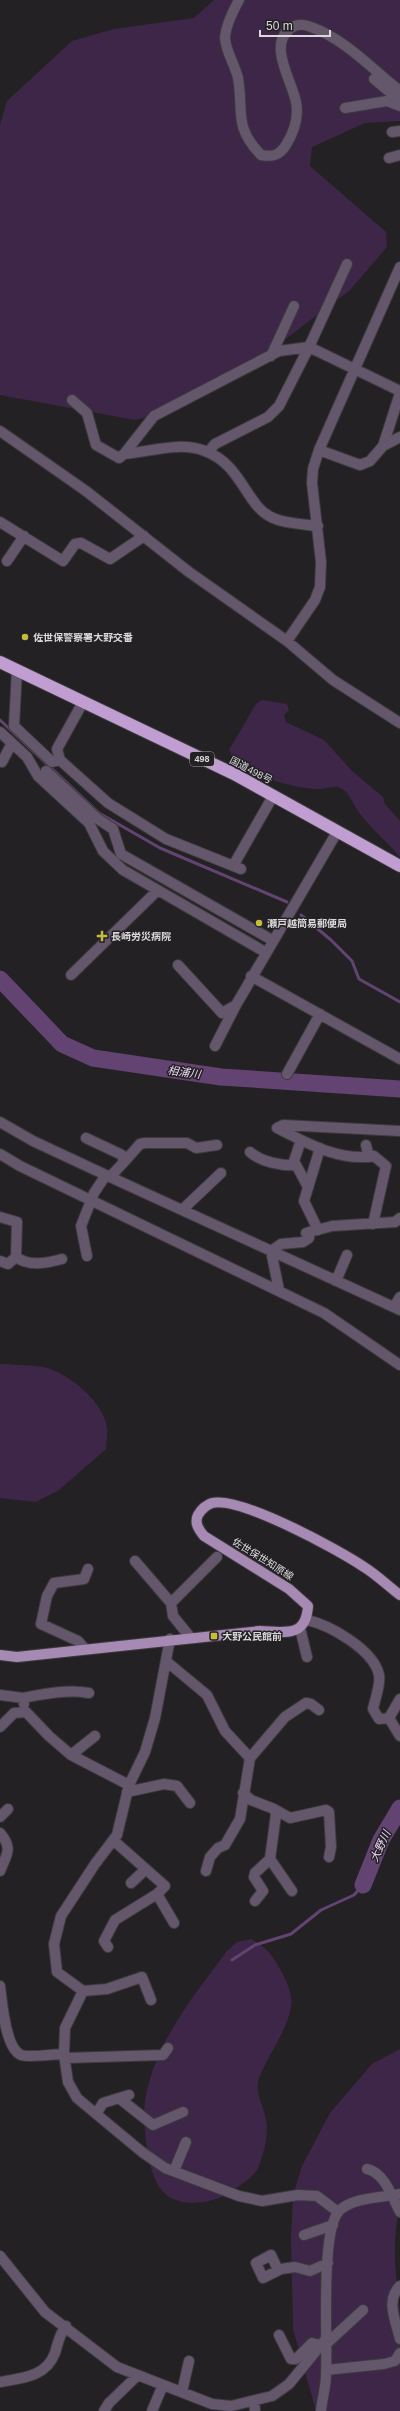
<svg xmlns="http://www.w3.org/2000/svg" width="400" height="2411" viewBox="0 0 400 2411" font-family="Arial,'Noto Sans JP',sans-serif">
<style>
.green{fill:#3e2648}
.lines{fill:none;stroke-linecap:round;stroke-linejoin:round}
.stream{stroke:#634371;stroke-width:3}
.river{stroke:#634371;stroke-width:17}
.minor-casing{stroke:#3d3b3e;stroke-width:12}
.major-casing{stroke:#3d3b3e;stroke-width:12}
.highway-casing{stroke:#3d3b3e;stroke-width:14}
.minor{stroke:#64576b;stroke-width:10}
.major{stroke:#a78ab4;stroke-width:10}
.highway{stroke:#c19ed2;stroke-width:12}
.poi-dot{fill:#c6bc3c;stroke:#242125;stroke-width:1.5}
.labels{text-anchor:middle;dominant-baseline:central;stroke-width:3;stroke-linejoin:round;paint-order:stroke}
.shield{fill:#242125;stroke:#a3a1a4;stroke-width:1}
.shield-label{font-size:9px;font-weight:bold;fill:#dad8db}
.poi-label{font-size:10px;font-weight:bold;fill:#dad8db;stroke:#242125;text-anchor:start}
.street-label{font-size:10px;fill:#dad8db;stroke:#242125}
.water-label{font-size:11px;font-style:italic;fill:#eedaf7;stroke:#242125}
</style>
<rect width="100%" height="100%" fill="#242125"/>
<!-- green -->
<path class="green" d="M214,0H400V121L365,123L312,147L310,166L386,232L387,247L350,290L271,350L173,410L135,420L0,395V125L7,101L72,41L114,29L194,18Z
M262,700L287,704L289,710L284,715L286,722L324,740L352,771L383,797L385,804L400,821V857C387,842 372,829 360,814C353,805 349,789 337,787C332,786 326,789 321,789C297,790 238,774 229,750L256,704Z
M0,1364C14,1365 29,1365 43,1367C68,1372 104,1402 107,1428C108,1434 106,1443 106,1449L59,1490L36,1502L0,1498Z
M251,1939C256,1942 262,1946 267,1950C277,1961 295,1992 291,2007C287,2030 271,2051 261,2073C251,2094 267,2108 267,2128C267,2140 263,2156 258,2168C252,2179 237,2187 227,2194C207,2205 175,2209 160,2188C148,2173 142,2122 145,2102C153,2045 194,1995 227,1951L237,1942Z
M400,2049V2207C390,2249 397,2275 400,2316C400,2347 400,2380 400,2411H316L293,2329L291,2238L293,2195L302,2166L330,2113L372,2064Z"/>
<g class="lines">
<!-- stream -->
<path class="stream" d="M0,720L99,813L160,848L287,902
M301,915L331,940L352,961L359,979L400,1002
M232,1960L255,1945L291,1934L321,1910L354,1895L363,1885"/>
<!-- river -->
<path class="river" d="M0,979L62,1044L93,1058L221,1077L400,1089
M363,1885L381,1840L400,1808"/>
<defs>
<path id="minor" d="M239,0C233,11 226,25 225,37C225,51 235,64 238,78C244,112 233,126 261,155C272,157 279,156 286,145C294,132 299,117 296,102C292,81 267,44 291,28C297,24 304,24 311,27C345,39 372,69 400,91
M374,79L400,101
M345,108L387,101L400,106
M392,132L400,131
M389,158L400,155
M271,356L294,306
M72,400L87,413L96,445L119,458L124,454
M0,431L86,491L189,572L287,641L333,680L400,723
M383,446L400,393
M319,450L360,465L370,461L383,446L400,437
M208,452L215,444L268,417L279,406L309,347L347,264
M0,522L63,561L75,544L81,543L110,559L144,536
M318,526C304,524 286,524 273,518C246,507 243,465 205,451C179,441 150,452 124,454L154,416L279,351L309,347L400,391
M7,561L24,536
M287,641L315,600L320,587L321,562L312,483L313,469L319,450L400,267
M17,670L14,726L52,762L60,760
M83,702L57,749L60,760L108,803L166,839L241,869
M0,732L27,757L38,776L89,823L103,851L123,870L265,952
M2,762L12,743
M46,771L98,819L113,829L121,854L272,940
M233,866L273,796
M178,965L222,1013L236,1005L337,832
M71,975L158,890
M251,976L400,1059
M215,1046L236,1005
M287,1074L320,1014
M0,1122L33,1141L110,1177L400,1310
M86,1138L122,1155L124,1162L110,1177
M301,1140L294,1161L308,1187
M366,1145L369,1157
M250,1152C261,1162 282,1166 296,1165
M0,1154L20,1166L324,1313L400,1365
M124,1162L140,1144L145,1143H187L196,1148L217,1145
M182,1210L221,1173
M0,1217L17,1222L16,1257L8,1264L0,1261
M373,1224L386,1166L374,1156C339,1162 307,1143 277,1128L283,1125L400,1131
M318,1230L304,1201L320,1148
M306,1233L332,1226L395,1222L400,1218
M87,1256L81,1226L94,1193L106,1175
M16,1257C29,1267 47,1263 62,1259
M336,1281L347,1255
M279,1290L271,1251L281,1244L303,1242L309,1238V1232
M394,1307L400,1297
M135,1561L171,1603L173,1616L190,1637
M54,1583L47,1596L41,1624L78,1641L85,1649
M54,1583L84,1579L88,1569
M171,1603L217,1557
M307,1620C330,1625 374,1650 379,1675C381,1684 375,1699 373,1709L379,1719L389,1718L400,1699
M300,1628L307,1657
M170,1639L155,1718L145,1752L129,1785L117,1835L95,1864L61,1916L54,1944L57,1972L83,1991L65,2028L64,2054L68,2082L77,2098L142,2152L165,2168L239,2196L262,2201L298,2195L317,2196L338,2212
M166,1661L207,1695L225,1731L250,1758
M0,1695L23,1698L24,1704
M23,1698C44,1694 67,1689 89,1693
M389,1718L400,1736
M0,1727L14,1713L26,1712L49,1736L71,1755L129,1785
M71,1755L95,1736
M127,1792L164,1784L177,1786L190,1803
M243,1793L251,1800L274,1809L276,1814L270,1859L292,1891
M274,1809L290,1818L326,1810L329,1812L331,1847L329,1857
M0,1817L8,1809
M0,1833C13,1848 7,1854 0,1871
M206,1871L210,1857L218,1848L225,1845L240,1819L250,1758L285,1717L306,1703L311,1704L319,1710
M131,1883L146,1869
M157,1894L174,1923
M255,1901L263,1891L254,1877L255,1873L270,1859
M108,1947L104,1941L115,1920L157,1894L165,1886L113,1840
M0,1986C2,2002 5,2048 21,2055C29,2058 55,2054 64,2054
M83,1991L107,1989L142,1977L151,2000
M65,2058L163,2055L168,2048
M119,2098L153,2125L183,2112
M96,2114L103,2103L129,2095
M367,2169C385,2173 392,2197 400,2212
M174,2171L186,2142
M304,2235L333,2225
M0,2256L45,2312L117,2367L212,2404L231,2406L272,2396L289,2384L325,2340
M278,2270L271,2255L256,2263L263,2278L281,2269L295,2267L310,2271L328,2263
M400,2286C385,2300 396,2322 400,2339
M279,2335L291,2359H296L312,2343L320,2345
M325,2345L363,2310
M326,2370L384,2364L395,2361L400,2353
M0,2382C22,2378 46,2377 55,2353C58,2343 59,2335 66,2326
M182,2392L189,2361
M254,2401L255,2411
M104,2411L109,2403L138,2375
M152,2411L163,2385
M321,2411C322,2399 326,2387 326,2375C328,2344 320,2231 339,2211C353,2197 381,2198 400,2194"/>
<path id="major" d="M0,1655L17,1657L260,1631C285,1632 306,1638 308,1606L289,1589L204,1536C199,1530 194,1523 198,1515C201,1510 206,1505 212,1503C240,1496 339,1550 364,1567C377,1575 388,1586 400,1595"/>
<path id="highway" d="M0,662L234,774L400,866"/>
</defs>
<!-- minor casing -->
<use href="#minor" class="minor-casing"/>
<!-- major casing -->
<use href="#major" class="major-casing"/>
<!-- highway casing -->
<use href="#highway" class="highway-casing"/>
<!-- minor -->
<use href="#minor" class="minor"/>
<!-- major -->
<use href="#major" class="major"/>
<!-- highway -->
<use href="#highway" class="highway"/>
</g>
<!-- markers -->
<g class="poi-dot">
<circle cx="25" cy="637" r="4"/>
<circle cx="259" cy="923" r="4"/>
<path d="M100 930h4v4h4v4h-4v4h-4v-4h-4v-4h4z"/>
<rect x="210" y="1632" width="8" height="8" rx="2"/>
</g>
<g class="labels">
<!-- shield labels -->
<rect class="shield" x="190" y="752" width="24" height="14" rx="3"/>
<g class="shield-label">
<text x="202" y="759">498</text>
</g>
<!-- poi labels -->
<g class="poi-label">
<text x="33" y="637">佐世保警察署大野交番</text>
<text x="267" y="923">瀬戸越簡易郵便局</text>
<text x="111" y="936">長崎労災病院</text>
<text x="222" y="1636">大野公民館前</text>
</g>
<!-- street labels -->
<g class="street-label">
<text transform="translate(251 770) rotate(28)">国道498号</text>
<text transform="translate(263 1559) rotate(32)">佐世保世知原線</text>
</g>
<!-- water labels -->
<g class="water-label">
<text transform="translate(184 1072) rotate(8)">相浦川</text>
<text transform="translate(380 1846) rotate(-65)">大野川</text>
</g>
</g>
<!-- scale -->
<path d="M260 30v6h70v-6" fill="none" stroke="#dad8db" stroke-width="2"/>
<text x="266" y="30" font-size="12" fill="#dad8db" stroke="#242125" stroke-width="3" paint-order="stroke">50 m</text>
</svg>
